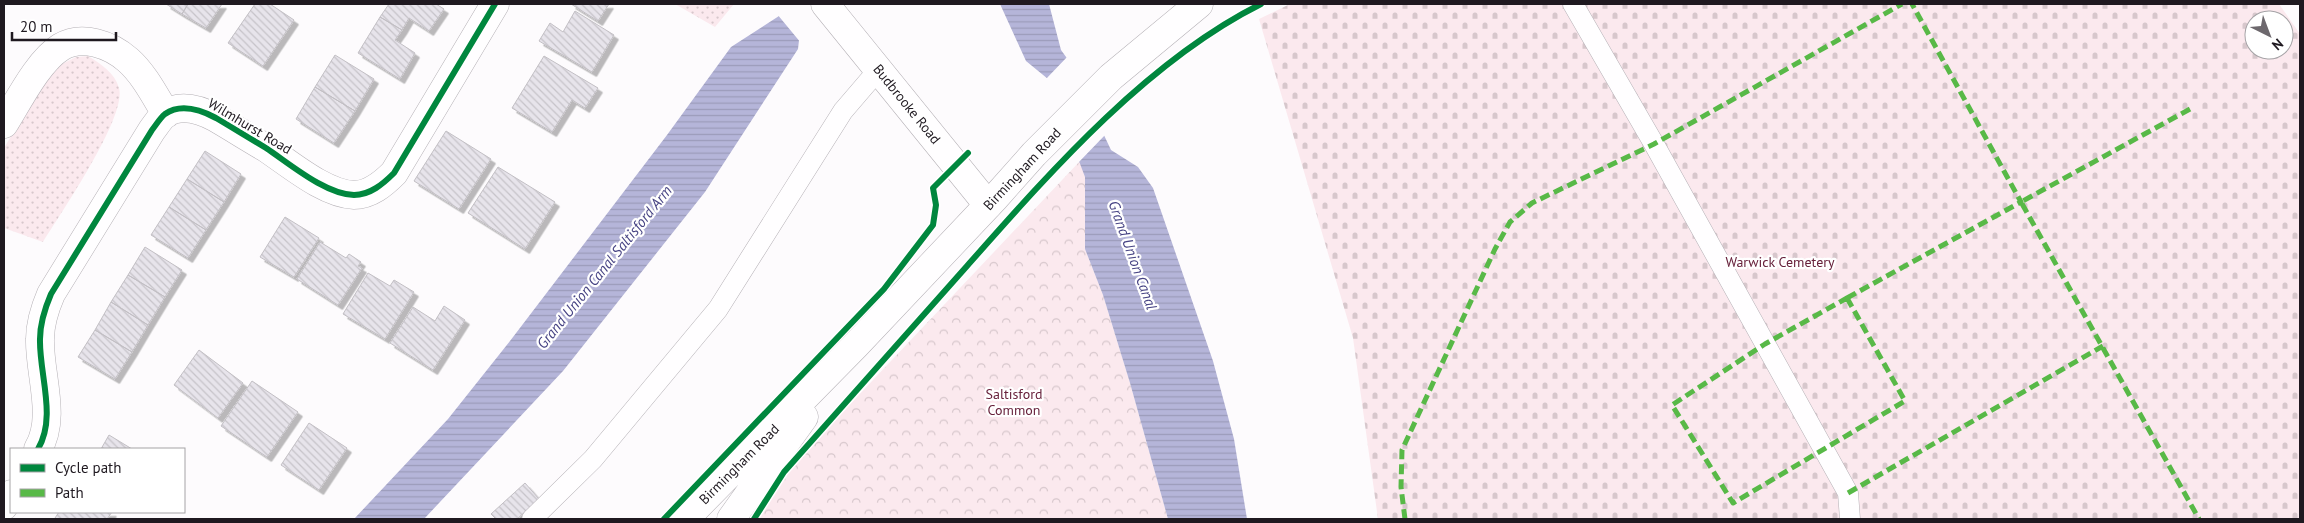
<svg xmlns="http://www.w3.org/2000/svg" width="2304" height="523" viewBox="0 0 2304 523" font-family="'PT Sans',sans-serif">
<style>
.grass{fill:url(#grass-dots)}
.cemetery{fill:url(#cemetery-stones);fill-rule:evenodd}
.park{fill:url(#park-crowns)}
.water{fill:url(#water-rules)}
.pier{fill:#fdfbfd}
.building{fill:url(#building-back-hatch);stroke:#c2bfc4;filter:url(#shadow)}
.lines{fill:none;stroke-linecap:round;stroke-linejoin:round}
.lane-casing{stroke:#b5b1b6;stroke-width:21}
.street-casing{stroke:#b5b1b6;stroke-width:29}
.primary-casing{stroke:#b5b1b6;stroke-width:29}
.lane{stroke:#fffeff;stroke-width:20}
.street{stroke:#fffeff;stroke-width:28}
.primary{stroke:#fffeff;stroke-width:28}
.quiet{stroke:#58b947;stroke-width:5;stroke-dasharray:10 5;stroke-linecap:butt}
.cycleway-casing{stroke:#fff;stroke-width:9}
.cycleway{stroke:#00873e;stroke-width:6}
.labels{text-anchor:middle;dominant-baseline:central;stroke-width:4.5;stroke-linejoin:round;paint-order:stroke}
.street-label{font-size:14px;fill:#1f1920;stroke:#fff}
.park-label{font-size:14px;fill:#67213b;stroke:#fff}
.water-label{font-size:15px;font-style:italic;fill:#474484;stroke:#fff}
</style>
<defs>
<pattern id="grass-dots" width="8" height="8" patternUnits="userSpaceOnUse" patternTransform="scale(1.25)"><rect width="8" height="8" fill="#fbe9ee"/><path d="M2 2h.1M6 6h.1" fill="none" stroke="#d7c7cc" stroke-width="1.8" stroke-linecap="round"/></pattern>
<pattern id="cemetery-stones" width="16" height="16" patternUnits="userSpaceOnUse" patternTransform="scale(1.25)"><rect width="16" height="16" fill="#fbe9ee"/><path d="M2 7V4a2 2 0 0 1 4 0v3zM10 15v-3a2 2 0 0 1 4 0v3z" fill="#d7c7cc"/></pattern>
<pattern id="park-crowns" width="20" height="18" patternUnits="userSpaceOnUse" patternTransform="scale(1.25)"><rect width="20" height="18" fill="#fbe9ee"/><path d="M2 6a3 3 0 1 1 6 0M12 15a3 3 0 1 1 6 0" fill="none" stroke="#d7c7cc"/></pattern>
<pattern id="water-rules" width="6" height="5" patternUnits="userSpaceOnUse" patternTransform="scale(1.25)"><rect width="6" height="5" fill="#b5b5d9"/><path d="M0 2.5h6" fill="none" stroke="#9b9bba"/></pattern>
<pattern id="building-back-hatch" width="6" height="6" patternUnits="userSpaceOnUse" patternTransform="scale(1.25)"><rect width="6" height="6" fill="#e7e4eb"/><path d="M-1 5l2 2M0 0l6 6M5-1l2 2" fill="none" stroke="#c6c3c9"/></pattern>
<filter id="shadow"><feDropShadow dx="4.5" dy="4.5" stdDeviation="0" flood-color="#0004"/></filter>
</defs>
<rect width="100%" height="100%" fill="#fdfbfd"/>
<!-- grass -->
<path class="grass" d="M675,4H734L715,27Z
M88,56C101,64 115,73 119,88C127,117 60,214 43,242L4,228V148L46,78L60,65L76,57Z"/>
<!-- cemetery -->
<path class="cemetery" d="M1290,4H2279L2300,34V519H1378L1353,338L1259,19ZM2254,20H2284V50H2254Z"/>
<!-- park -->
<path class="park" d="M1080,161L1085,177V249L1103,295L1130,383L1168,519H755L787,471Z"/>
<!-- water -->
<path class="water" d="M789,4L801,23L798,49L705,192L563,371L424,519H354L448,419L510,341L667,135L731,47L779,16Z
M1000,4H1049L1061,50L1069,61L1111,150L1138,167L1153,188L1213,361L1234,439L1247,519H1168L1130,383L1103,295L1085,249V177L1048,79L1026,61Z"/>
<!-- pier -->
<path class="pier" d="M786,4H824L804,24L801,43L777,14Z
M1068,56L1106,134L1078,163L1045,80Z"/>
<!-- building -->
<path class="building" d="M166,4H188L182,14Z
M188,4H222L206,28L182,14Z
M255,4H270L294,20L263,66L228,43Z
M389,4H436L444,9L429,31L409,18L402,30L380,17Z
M571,4H609L598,21Z
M575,11L614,35L592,72L539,41L550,23L563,32Z
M380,17L402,30L395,40L415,53L400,79L358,53Z
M335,55L374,79L355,111L315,87Z
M544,56L598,88L585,108L572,100L552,132L512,108Z
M315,87L355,111L334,143L296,119Z
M446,131L491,159L459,209L414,181Z
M205,151L241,174L224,202L187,179Z
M498,167L555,202L525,249L468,213Z
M187,179L224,202L206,230L169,207Z
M169,207L206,230L188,258L151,235Z
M285,217L319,238L294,277L260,257Z
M320,242L346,258L349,254L361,262L358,266L362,268L338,305L297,279Z
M145,247L182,270L165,297L128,275Z
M368,273L390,286L394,280L414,292L385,339L343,314Z
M128,275L165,297L148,325L111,302Z
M111,302L148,325L132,352L95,330Z
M444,306L465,320L433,370L390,343L413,307L435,321Z
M95,330L132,352L115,379L78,357Z
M199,350L243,383L218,418L174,385Z
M252,381L298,412L267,457L221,426Z
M309,423L347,448L319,490L281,465Z
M109,435L132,449H101Z
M525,483L539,499L517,519H496L491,514Z
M59,512H112L107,519H56L55,518Z"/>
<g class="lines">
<defs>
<path id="lane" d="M1573,4L1654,144L1848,493L1850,519
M532,519L593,459L718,309L843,111L879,69"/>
<path id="street" d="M825,4L988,205
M4,124C18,102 38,61 61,47C82,34 111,45 128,60C144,74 155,96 166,114
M38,449C57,417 39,374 40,339C40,323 45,308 51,294L152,130C156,125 160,118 165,114C181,103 201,110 216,118C233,128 249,138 266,148C290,164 325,194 354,195C370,195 383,184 394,173L495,4
M4,506L11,494"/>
<path id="primary" d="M685,519L856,345L994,199L1034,154L1111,77L1199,4
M731,519L804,417"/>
</defs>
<!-- lane casing -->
<use href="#lane" class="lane-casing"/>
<!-- street casing -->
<use href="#street" class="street-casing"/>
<!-- primary casing -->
<use href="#primary" class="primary-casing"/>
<!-- lane -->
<use href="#lane" class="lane"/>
<!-- street -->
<use href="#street" class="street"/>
<!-- primary -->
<use href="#primary" class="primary"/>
<!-- quiet -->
<path class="quiet" d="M2190,109L2021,202L2199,519
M1847,298L1905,401L1733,503L1672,405L1765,344Z
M1847,298L2021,202L1912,4
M1848,493L2103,346
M1405,519L1401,487L1402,450L1495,249L1510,222L1532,203L1654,144L1902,4"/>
<defs>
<path id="cycleway" d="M38,449C57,417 39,374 40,339C40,323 45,308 51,294L152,130C156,125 160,118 165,114C181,103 201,110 216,118C233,128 249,138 266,148C290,164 325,194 354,195C370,195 383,184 394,173L495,4
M664,519L884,289L933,225L936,205L933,188L968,153
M754,519L784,472C845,403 906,334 967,266C1051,171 1147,61 1261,4"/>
</defs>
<!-- cycleway casing -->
<use href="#cycleway" class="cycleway-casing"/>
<!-- cycleway -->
<use href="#cycleway" class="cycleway"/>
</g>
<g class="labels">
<!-- street labels -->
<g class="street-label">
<text transform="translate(907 104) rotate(51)">Budbrooke Road</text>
<text transform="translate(250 126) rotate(31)">Wilmhurst Road</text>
<text transform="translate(1022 169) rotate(-47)">Birmingham Road</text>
<text transform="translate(739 464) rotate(-45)">Birmingham Road</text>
</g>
<!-- park labels -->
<g class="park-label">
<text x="1780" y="262">Warwick Cemetery</text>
<text x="1014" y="394">Saltisford<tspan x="1014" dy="16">Common</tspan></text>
</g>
<!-- water labels -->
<g class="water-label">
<text transform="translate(1133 255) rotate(70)">Grand Union Canal</text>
<text transform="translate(604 267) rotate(-51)">Grand Union Canal Saltisford Arm</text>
</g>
</g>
<!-- border -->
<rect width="2304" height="523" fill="none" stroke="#1f1920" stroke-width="10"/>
<!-- legend -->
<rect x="10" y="448" width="175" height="65" fill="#ffffff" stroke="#a5a3a6"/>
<rect x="20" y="464" width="25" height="8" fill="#00873e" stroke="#a5a3a6"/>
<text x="55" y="473" font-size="15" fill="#1f1920">Cycle path</text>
<rect x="20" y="489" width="25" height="8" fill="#58b947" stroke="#a5a3a6"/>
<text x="55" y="498" font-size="15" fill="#1f1920">Path</text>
<!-- north arrow -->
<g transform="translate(2269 35) rotate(138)"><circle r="24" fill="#ffffff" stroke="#a5a3a6"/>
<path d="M0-4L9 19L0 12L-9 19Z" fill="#6d686d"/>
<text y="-8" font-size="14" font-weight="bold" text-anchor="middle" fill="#1f1920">N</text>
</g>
<!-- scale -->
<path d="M12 32v8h104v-8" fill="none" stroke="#1f1920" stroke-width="2.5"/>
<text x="20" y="32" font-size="15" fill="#1f1920" stroke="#ffffff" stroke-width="4" paint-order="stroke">20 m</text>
</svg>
